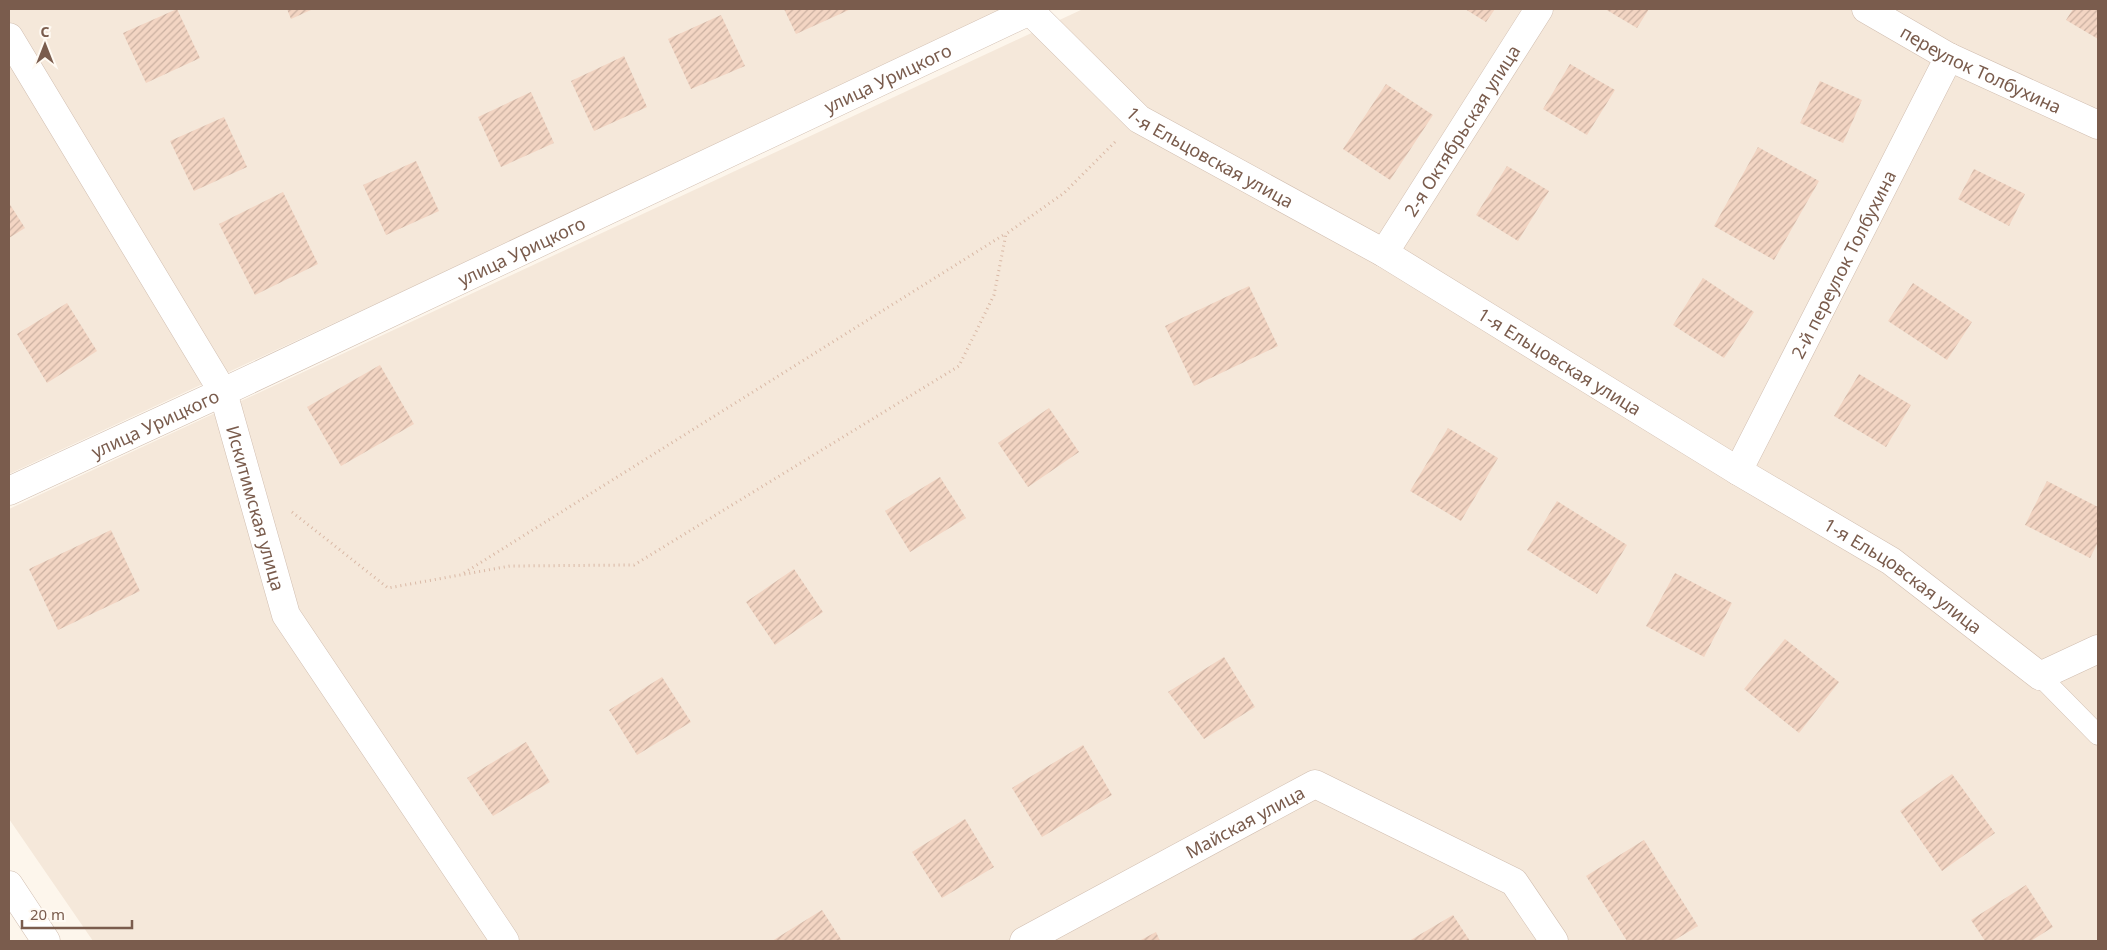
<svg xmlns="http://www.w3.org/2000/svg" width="2107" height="950" viewBox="0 0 2107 950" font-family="'Noto Sans',sans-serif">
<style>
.residential{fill:#f5e8da}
.building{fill:url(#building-hatch)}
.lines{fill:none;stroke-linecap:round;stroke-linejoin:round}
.service-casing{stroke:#d1beb0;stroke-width:21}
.minor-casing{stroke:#d1beb0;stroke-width:29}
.path{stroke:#d9b8a5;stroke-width:3;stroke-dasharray:1 4;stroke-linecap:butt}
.service{stroke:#fff;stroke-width:20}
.minor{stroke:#fff;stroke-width:28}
.labels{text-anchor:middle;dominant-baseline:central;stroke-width:4;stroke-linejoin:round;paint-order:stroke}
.street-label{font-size:18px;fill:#7a5c4d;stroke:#fffaf3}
</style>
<defs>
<pattern id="building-hatch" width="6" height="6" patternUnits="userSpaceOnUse" patternTransform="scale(1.25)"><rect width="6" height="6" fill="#f3d5c3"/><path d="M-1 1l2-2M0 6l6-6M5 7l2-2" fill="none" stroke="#cab0a1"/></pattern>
</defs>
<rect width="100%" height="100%" fill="#fdf6ec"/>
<!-- residential -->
<path class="residential" d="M9,9H1011L9,474Z
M1083,9H2098V941H93L9,819V509Z"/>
<!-- building -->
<path class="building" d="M177,9L200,58L146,83L123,33Z
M287,9H313L291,19Z
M784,9H851L796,34Z
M1465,9H1495L1486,22Z
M1605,9H1649L1637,28Z
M2073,9H2098V39L2066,20Z
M721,15L745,66L691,89L668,39Z
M624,56L647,107L594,131L571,81Z
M1570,64L1615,90L1587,135L1543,109Z
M1820,81L1862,100L1843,143L1800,123Z
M1386,84L1433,115L1390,180L1343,149Z
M531,92L554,143L501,167L478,117Z
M224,117L247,167L194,191L170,141Z
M1758,147L1819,181L1774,260L1714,226Z
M416,161L439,211L386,235L363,185Z
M1507,166L1549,191L1518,241L1476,215Z
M1974,169L2025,194L2009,226L1958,199Z
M283,192L318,264L255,295L219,224Z
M9,203L25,228L9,238Z
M1703,278L1754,312L1724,358L1673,325Z
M1913,283L1972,322L1947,360L1888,321Z
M1249,286L1278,346L1194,386L1165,326Z
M67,303L97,351L47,383L17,334Z
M380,365L414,424L341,466L307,407Z
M1859,374L1911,405L1886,447L1834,416Z
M1049,408L1079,452L1028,487L998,443Z
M1448,428L1498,458L1461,521L1410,491Z
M940,477L966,518L910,552L885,511Z
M2047,481L2098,507V542L2090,558L2025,525Z
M1557,501L1627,545L1597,594L1527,550Z
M111,530L140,591L58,630L29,569Z
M794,569L823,612L775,645L746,602Z
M1675,573L1732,603L1704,657L1646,626Z
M1785,639L1839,682L1799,733L1744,689Z
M1224,657L1255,707L1204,739L1168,692Z
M662,677L691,722L637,755L609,710Z
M526,742L550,782L493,816L467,778Z
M1083,745L1112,795L1042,837L1012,788Z
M1952,774L1995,833L1942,871L1900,811Z
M965,819L994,867L942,898L912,852Z
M1644,840L1698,926L1673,941H1627L1586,876Z
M2026,885L2053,927L2031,941H1985L1971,920Z
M822,910L842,941H772Z
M1453,915L1470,941H1409Z
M1156,932L1160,941H1139Z"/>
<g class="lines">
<defs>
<path id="service" d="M2040,676L2098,735"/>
<g id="minor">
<path id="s1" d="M1866,9L1949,57L2098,125"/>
<path id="s2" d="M1030,11L1139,119L1384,253L1738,471L1891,561L2040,676L2098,649"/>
<path id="s3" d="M9,37L223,392L286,615L505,941"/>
<path id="s4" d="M1384,253L1539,9"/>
<path id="s5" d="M1738,471L1949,57"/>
<path id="s6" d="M9,491L223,392L1034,9"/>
<path d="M9,885L46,941"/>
<path id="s7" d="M1024,941L1315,784L1514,882L1554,941"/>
</g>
</defs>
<!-- service casing -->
<use href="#service" class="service-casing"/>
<!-- minor casing -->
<use href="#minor" class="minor-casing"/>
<!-- path -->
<path class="path" d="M292,512L388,588L510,566L634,565L959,366L994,295L1006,234L1064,193L1115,142
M464,573L1005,234"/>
<!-- service -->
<use href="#service" class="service"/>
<!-- minor -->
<use href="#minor" class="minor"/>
</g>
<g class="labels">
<!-- street labels -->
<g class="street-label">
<text stroke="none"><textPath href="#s1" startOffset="130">переулок Толбухина</textPath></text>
<text stroke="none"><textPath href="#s6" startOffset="971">улица Урицкого</textPath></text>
<text stroke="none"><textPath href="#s4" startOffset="145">2-я Октябрьская улица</textPath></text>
<text stroke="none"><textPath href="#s2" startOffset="234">1-я Ельцовская улица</textPath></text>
<text stroke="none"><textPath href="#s6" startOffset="566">улица Урицкого</textPath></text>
<text stroke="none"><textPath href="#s5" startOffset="232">2-й переулок Толбухина</textPath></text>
<text stroke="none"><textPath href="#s2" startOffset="639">1-я Ельцовская улица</textPath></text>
<text stroke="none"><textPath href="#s6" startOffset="161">улица Урицкого</textPath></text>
<text stroke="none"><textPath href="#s3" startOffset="535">Искитимская улица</textPath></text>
<text stroke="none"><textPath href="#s2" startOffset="1044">1-я Ельцовская улица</textPath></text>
<text stroke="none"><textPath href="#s7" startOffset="251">Майская улица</textPath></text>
</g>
</g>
<!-- border -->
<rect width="2107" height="950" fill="none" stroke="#7a5c4d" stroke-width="20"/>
<!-- north arrow -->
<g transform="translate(45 45)" stroke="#fffaf3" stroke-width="4" paint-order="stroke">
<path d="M0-4L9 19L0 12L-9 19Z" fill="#7a5c4d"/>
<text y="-8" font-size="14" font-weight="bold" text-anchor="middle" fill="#7a5c4d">С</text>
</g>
<!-- scale -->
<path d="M22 920v8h110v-8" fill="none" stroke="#7a5c4d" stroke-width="2.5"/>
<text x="30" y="920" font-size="15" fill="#7a5c4d" stroke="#fffaf3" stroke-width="4" paint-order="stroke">20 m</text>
</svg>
